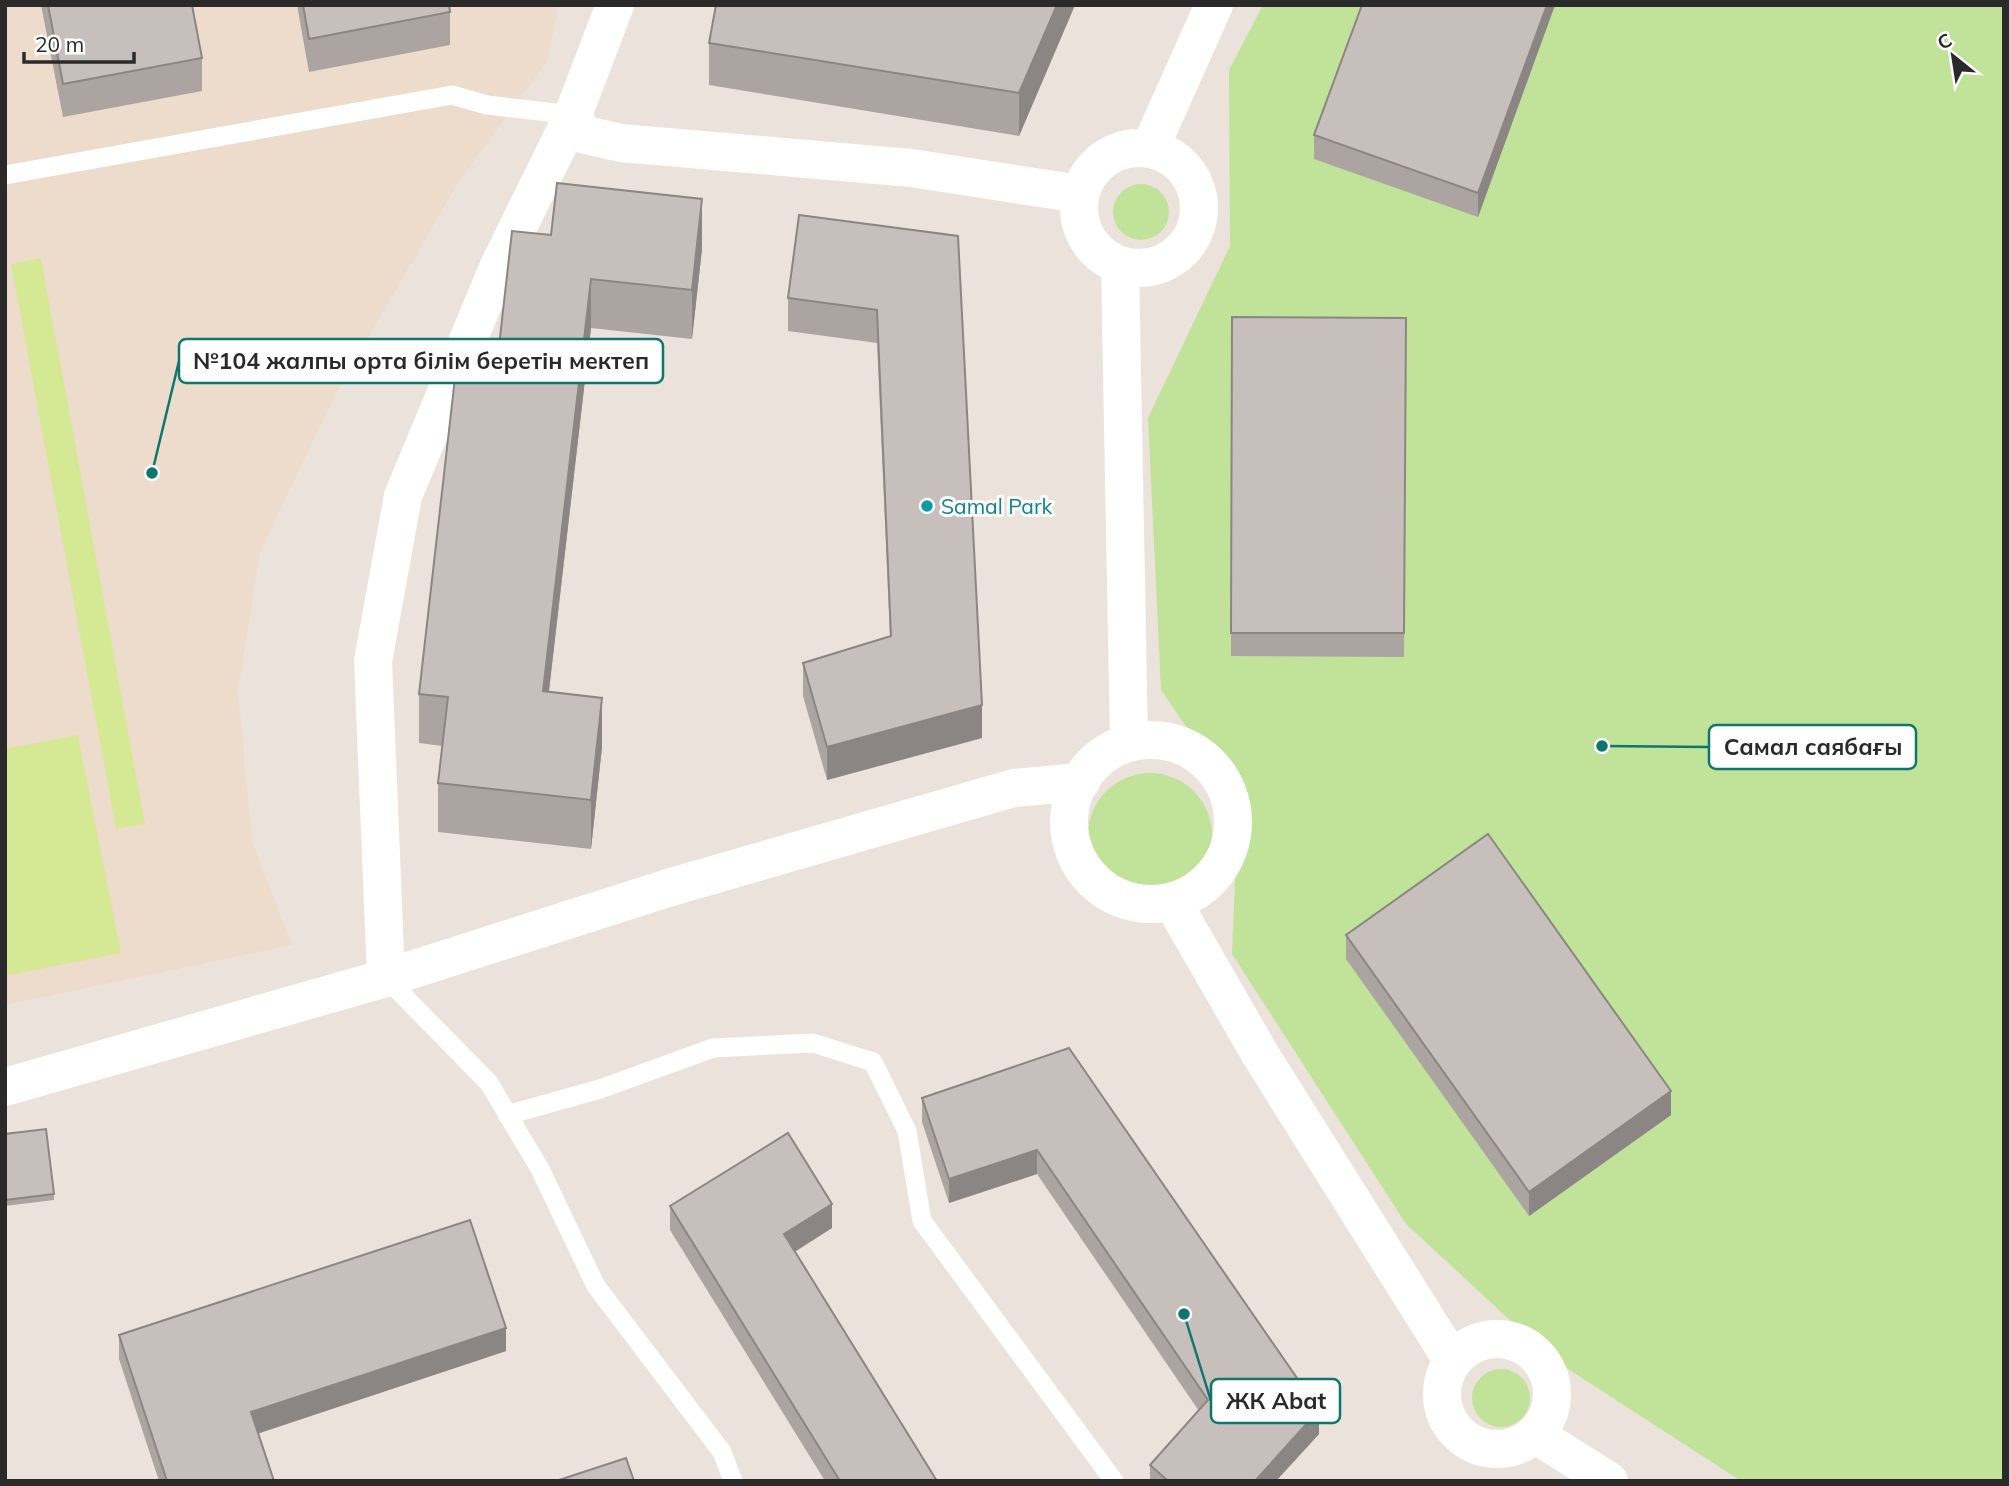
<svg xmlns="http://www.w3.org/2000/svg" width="2009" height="1486" viewBox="0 0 2009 1486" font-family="Mulish,sans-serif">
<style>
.education{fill:#eddccb}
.green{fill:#c0e299}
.pitch{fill:#d5e994}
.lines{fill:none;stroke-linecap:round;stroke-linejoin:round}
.lane{stroke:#fff;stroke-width:19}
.street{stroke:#fff;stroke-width:38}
.wall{fill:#aba4a1}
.shaded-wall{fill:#8b8683}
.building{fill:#c7bfbb;stroke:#8b8683;stroke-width:2}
.culture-dot{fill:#0f9aa8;stroke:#fff;stroke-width:2.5}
.labels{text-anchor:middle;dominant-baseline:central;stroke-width:6;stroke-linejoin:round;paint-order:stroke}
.culture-label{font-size:21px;fill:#0d838f;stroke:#fff;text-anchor:start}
.leader{fill:none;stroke:#0f766e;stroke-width:2.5}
.callout-dot{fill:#0f766e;stroke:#fff;stroke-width:2.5}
.callout{fill:#fff;stroke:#0f766e;stroke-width:2.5}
.callout-label{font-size:23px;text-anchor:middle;font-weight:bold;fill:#2a2a2a}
</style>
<rect width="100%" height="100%" fill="#ece2dc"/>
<!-- education -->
<path class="education" d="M5,5H559L547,62L459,181L336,393L260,552L238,691L252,841L292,945L5,1005Z"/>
<!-- green -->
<path class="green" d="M1263,5H2004V1481H1741L1551,1358L1406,1224L1232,954L1238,802L1161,690L1148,418L1230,246L1229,70Z
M1113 212a28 28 0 1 1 56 0a28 28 0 1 1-56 0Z
M1088 835a62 62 0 1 1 124 0a62 62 0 1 1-124 0Z
M1472 1398a29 29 0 1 1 58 0a29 29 0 1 1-58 0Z"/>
<!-- pitch -->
<path class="pitch" d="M41,258L145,824L116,829L11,264Z
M78,735L121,953L5,976V749Z"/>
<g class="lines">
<!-- lane -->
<path class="lane" d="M5,175L452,95L487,105L573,115
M386,978L489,1083L540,1169L596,1286L722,1452L733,1481
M507,1115L600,1089L713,1048L813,1043L873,1062L907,1131L922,1221L1114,1481"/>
<!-- street -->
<path class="street" d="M573,115L582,134L621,143L911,168L1080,194
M1079 208a60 60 0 1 1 120 0a60 60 0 1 1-120 0Z
M1150,148L1214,5
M1120,267L1129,741
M1069 822a82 82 0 1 1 164 0a82 82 0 1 1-164 0Z
M1173,903L1260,1054L1452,1360
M386,978L373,661L403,496L498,268L573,115L615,5
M5,1087L386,978L668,888L1014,788L1081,782
M1442 1394a55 55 0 1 1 110 0a55 55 0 1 1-110 0Z
M1536,1435L1609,1481"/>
</g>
<!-- wall -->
<path class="wall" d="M41,5H192L202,58V91L63,117Z
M297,5H449L450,12V45L309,72Z
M716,5H1075L1019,136L709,85V43Z
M1555,5L1478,217L1314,159V135Z
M551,235L702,249L692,339L591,328L549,692L602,747L591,849L438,832V783L442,746L419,743V694L496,373Z
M958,236L982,738L827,780L803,696V663L890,636L877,343L788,331V298Z
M1232,317L1406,318L1404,657L1231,656Z
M1346,935L1671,1115L1529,1216L1346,959Z
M1069,1048L1319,1434L1276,1481H1150V1465L1199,1411L1037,1174L949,1203L922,1122V1098Z
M5,1134L54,1194V1200L5,1206Z
M670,1206L832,1228L795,1252L937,1481H825L670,1230Z
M119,1335L506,1351L258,1433L274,1481H159L119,1359Z"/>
<!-- shaded-wall -->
<path class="shaded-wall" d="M1057,5H1075L1019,136V93Z
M1547,5H1555L1478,217V193Z
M702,199V249L692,339V290Z
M591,279V328L543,741V691Z
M602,698V747L591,849V800Z
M982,705V738L827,780V747Z
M1671,1091V1115L1529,1216V1192Z
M1037,1150V1174L949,1203V1179Z
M832,1204V1228L784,1258V1234Z
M506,1328V1351L251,1436V1412Z
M1319,1410V1434L1276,1481H1255Z"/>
<!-- building -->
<path class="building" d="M48,5H192L202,58L63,84Z
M303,5H449L450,12L309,39Z
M716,5H1057L1019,93L709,43Z
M1362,5H1547L1478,193L1314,135Z
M557,183L702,199L692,290L591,279L543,691L602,698L591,800L438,783L448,697L419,694L456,369L496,373L512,231L551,235Z
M799,215L958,236L982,705L827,747L803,663L891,636L877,310L788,298Z
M1232,317L1406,318L1404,633H1231Z
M1488,834L1671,1091L1529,1192L1346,935Z
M1069,1048L1319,1410L1255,1481H1168L1150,1465L1208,1400L1037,1150L949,1179L922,1098Z
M46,1129L54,1194L5,1200V1134Z
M788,1133L832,1204L784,1234L937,1481H840L670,1206Z
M470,1220L506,1328L251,1412L274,1481H167L119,1335Z
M626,1458L634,1481H556Z"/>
<!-- markers -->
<circle class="culture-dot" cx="927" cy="506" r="7"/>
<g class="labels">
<!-- culture labels -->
<g class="culture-label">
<text x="941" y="506">Samal Park</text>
</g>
</g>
<!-- callouts -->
<path class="leader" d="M152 473L179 361M1602 746L1709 747M1184 1314L1211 1401"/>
<g class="callout-dot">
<circle cx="152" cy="473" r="7"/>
<circle cx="1602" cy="746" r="7"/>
<circle cx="1184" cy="1314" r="7"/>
</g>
<g class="callout">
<rect x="179" y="339" width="484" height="44" rx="7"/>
<rect x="1709" y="725" width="207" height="44" rx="7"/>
<rect x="1211" y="1379" width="129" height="44" rx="7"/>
</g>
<g class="callout-label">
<text x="421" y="369">№104 жалпы орта білім беретін мектеп</text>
<text x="1813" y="755">Самал саябағы</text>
<text x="1276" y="1409">ЖК Abat</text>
</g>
<!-- border -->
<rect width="2009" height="1486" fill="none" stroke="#2a2a2a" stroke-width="14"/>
<!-- north arrow -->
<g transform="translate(1953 56) rotate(330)" stroke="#ffffff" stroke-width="5" paint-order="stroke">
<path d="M0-5L12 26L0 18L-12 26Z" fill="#2a2a2a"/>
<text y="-10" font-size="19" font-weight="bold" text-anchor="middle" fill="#2a2a2a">С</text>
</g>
<!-- scale -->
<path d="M24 52v10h110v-10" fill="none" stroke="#2a2a2a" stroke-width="3.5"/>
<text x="35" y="52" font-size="21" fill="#2a2a2a" stroke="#ffffff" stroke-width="5" paint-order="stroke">20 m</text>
</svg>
